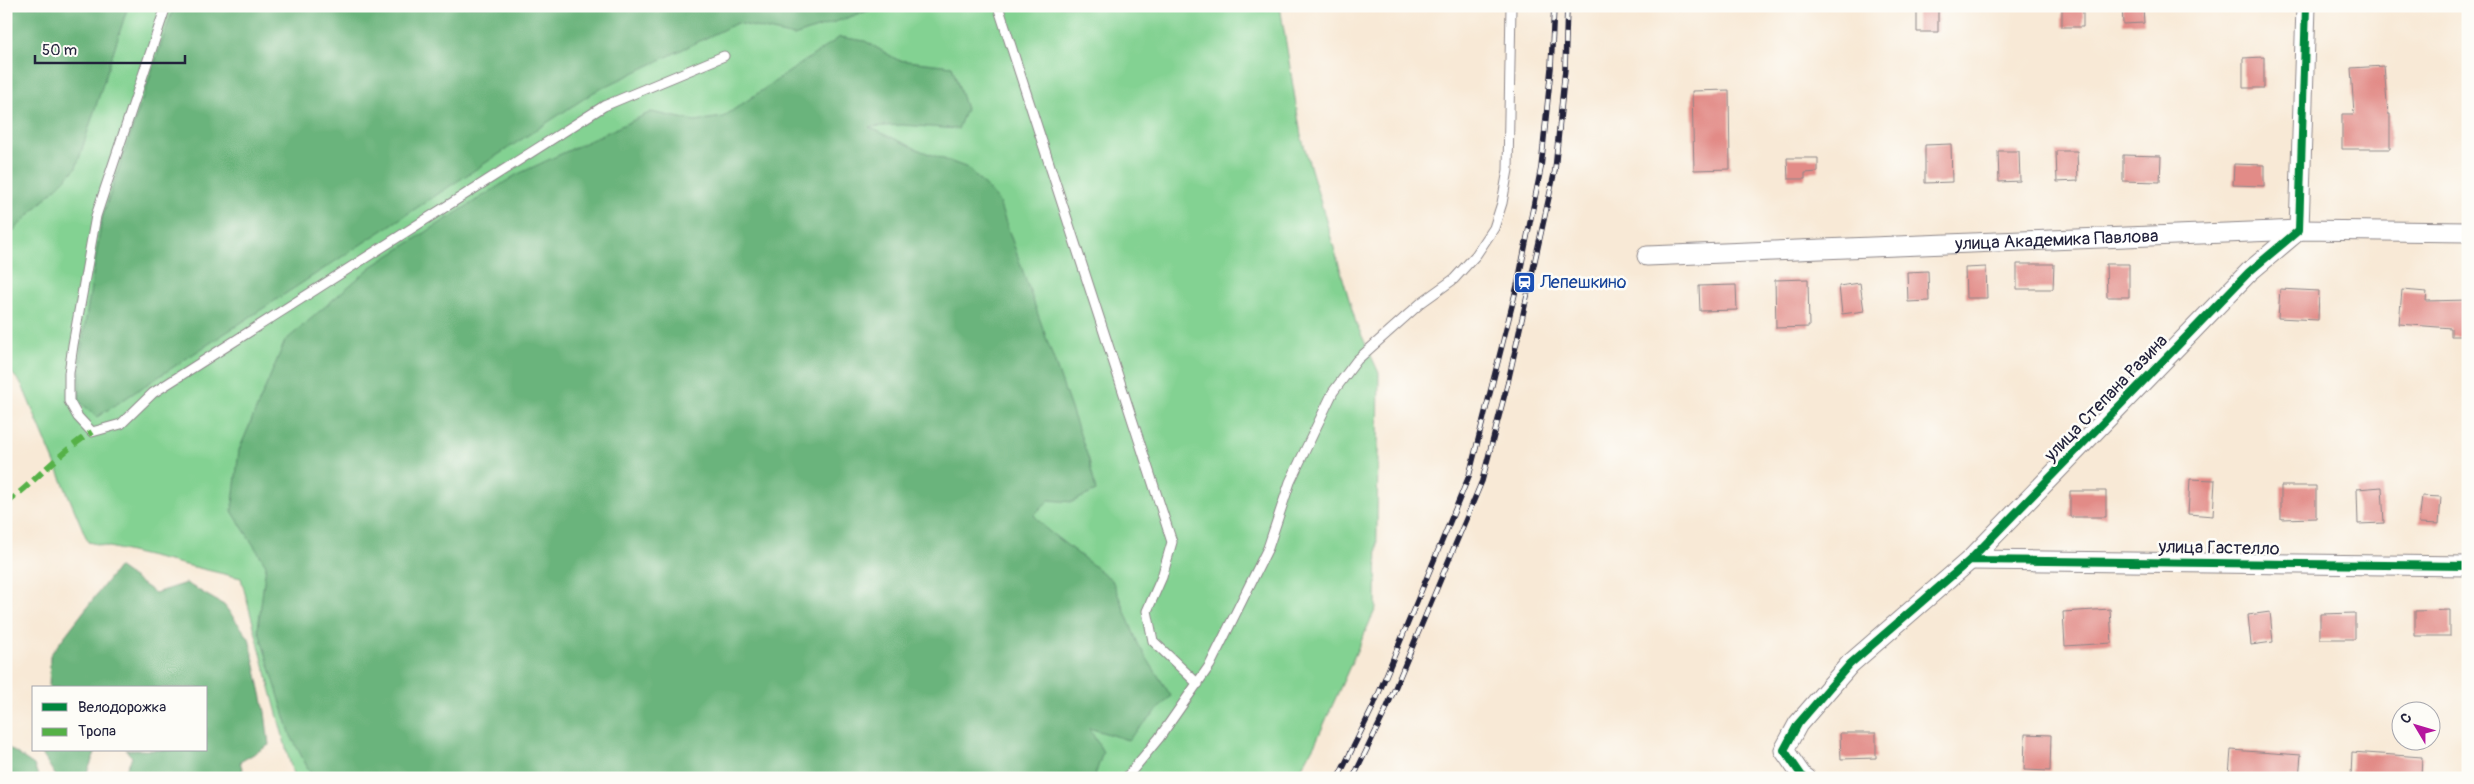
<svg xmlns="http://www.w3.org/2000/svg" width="2474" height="784" viewBox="0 0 2474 784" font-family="Pangolin,sans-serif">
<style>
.green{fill:#83d292;stroke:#527a66}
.forest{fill:#6ab47c;stroke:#466b5c}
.building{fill:#e28b87}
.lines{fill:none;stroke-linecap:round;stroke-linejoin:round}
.lane-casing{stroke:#8d8688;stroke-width:11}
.street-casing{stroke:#8d8688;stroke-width:21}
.lane{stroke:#fff;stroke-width:9}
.street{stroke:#fff;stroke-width:19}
.rail-casing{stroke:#22223b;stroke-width:5.5}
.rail{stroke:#fdfcf7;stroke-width:4;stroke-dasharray:11;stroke-linecap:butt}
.quiet{stroke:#55b146;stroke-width:6;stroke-dasharray:12 6;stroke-linecap:butt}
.cycleway-casing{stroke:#fdfcf7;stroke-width:11}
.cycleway{stroke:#00873e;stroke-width:8}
.labels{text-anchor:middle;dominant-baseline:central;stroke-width:5;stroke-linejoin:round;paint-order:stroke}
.street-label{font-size:18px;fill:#22223b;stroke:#fdfcf7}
.transit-label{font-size:18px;fill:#164399;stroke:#fdfcf7;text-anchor:start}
</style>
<rect width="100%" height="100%" fill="#fdfcf7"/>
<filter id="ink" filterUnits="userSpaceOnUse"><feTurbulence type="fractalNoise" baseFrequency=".02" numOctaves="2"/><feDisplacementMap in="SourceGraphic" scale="10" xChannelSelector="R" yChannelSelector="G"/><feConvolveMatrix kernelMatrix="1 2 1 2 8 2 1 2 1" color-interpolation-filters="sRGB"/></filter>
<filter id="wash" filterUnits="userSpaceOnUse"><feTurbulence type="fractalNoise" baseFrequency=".0096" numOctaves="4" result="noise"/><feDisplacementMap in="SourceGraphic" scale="20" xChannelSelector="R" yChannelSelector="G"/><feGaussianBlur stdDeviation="1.12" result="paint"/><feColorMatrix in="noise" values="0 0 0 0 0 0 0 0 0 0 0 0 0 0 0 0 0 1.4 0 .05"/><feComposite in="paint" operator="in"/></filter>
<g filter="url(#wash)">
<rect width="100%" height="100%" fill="#f8e9d6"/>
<!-- green -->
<path class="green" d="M6,6H1280L1301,135L1356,323L1379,373L1376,608L1316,742L1296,778H294L241,578L88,542L22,385L6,366Z"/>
<!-- forest -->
<path class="forest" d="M6,6H128L76,168L6,238Z
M174,6H882L794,36L737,23L594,92L97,417L79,401L81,350L102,218Z
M840,37L865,41L898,60L952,66L966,109L958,129L902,125L869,127L919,150L968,168L998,200L1089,460L1096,491L1072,502L1049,500L1034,515L1046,529L1112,580L1139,646L1171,696L1128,740L1089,728L1103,752L1094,778H313L291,736L258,629L266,565L232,511L239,450L285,341L371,267L516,175L651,112L695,121L723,117Z
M118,567L155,593L186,583L224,605L249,638L265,712L269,745L240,762L245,778H122L132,757L126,750H206V688H49L50,655Z
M6,746L34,765L39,778H6Z
M45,750H96L85,778H57L42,754Z"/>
<g id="blocks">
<!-- building -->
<path class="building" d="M1917,6H1938V32H1917Z
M2062,6H2083V27H2062Z
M2122,6H2143L2144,23L2123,24Z
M2264,57V88H2243V58Z
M2384,66L2388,114H2390V149H2342V114H2354L2351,68Z
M1729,90L1730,169L1694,170L1692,91Z
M1951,144L1952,182L1925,183V145Z
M1998,151H2019L2020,181L1999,182Z
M2056,151H2077L2078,181L2057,182Z
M2123,155L2161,156L2160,182L2123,181Z
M1787,158H1818V172L1805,173V179H1788Z
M2234,164L2264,165V186L2233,185Z
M2017,264H2054L2053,289H2017Z
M2106,264H2129V297H2107Z
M1986,267L1987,298H1966L1965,268Z
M1928,271L1929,301L1908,302L1907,272Z
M1808,279L1809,327L1776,328L1775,280Z
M1860,283L1864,311L1842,314L1839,286Z
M1736,285L1737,310L1700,311L1699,286Z
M2280,289L2319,291L2318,320L2278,318Z
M2402,290L2427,292L2426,301L2468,300V336H2451V328L2399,324Z
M2190,479L2215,480L2213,516L2188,514Z
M2281,486H2316V518L2281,519Z
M2382,487L2384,523L2358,524L2357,489Z
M2070,491H2106V517H2070Z
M2422,496L2441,497L2439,524L2419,523Z
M2110,609L2112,643L2065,646L2063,612Z
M2450,610V636H2415V611Z
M2270,612L2273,642L2251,645L2248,615Z
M2355,613V639H2320V614Z
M1840,733H1876V758L1841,759Z
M2025,734L2051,735L2050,771L2024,770Z
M2231,750L2301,755L2299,778L2229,775Z
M2352,752L2422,757L2421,778L2351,777Z"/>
</g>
</g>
<g filter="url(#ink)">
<use href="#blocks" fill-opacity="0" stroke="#8d8688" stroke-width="1"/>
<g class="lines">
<defs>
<path id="lane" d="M166,6L96,216L73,345L69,373V401L78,417L92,432L121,424L153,393L604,106L724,56
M998,6L1172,542L1162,577L1147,611L1153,641L1198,684
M1126,778L1159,738L1210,665L1268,548L1290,482L1333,392L1357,360L1422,302L1454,279L1476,255L1494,228L1502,203L1508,170L1511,6"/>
<g id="street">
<path id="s1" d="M1647,256L2299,230L2468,232"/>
<path d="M1970,560L2468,566"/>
<path d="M1806,778L1802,776L1784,750L1798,724L1850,664L1970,560L2249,272L2299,230L2306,6"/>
</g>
</defs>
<!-- lane casing -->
<use href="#lane" class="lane-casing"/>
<!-- street casing -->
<use href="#street" class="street-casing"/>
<!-- lane -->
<use href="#lane" class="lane"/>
<!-- street -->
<use href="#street" class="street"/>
<defs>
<path id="rail" d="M1338,778L1373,707L1469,476L1518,282L1541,168L1551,68L1554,6
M1353,778L1385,712L1482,481L1508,382L1555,170L1565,69L1567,6"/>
</defs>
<!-- rail casing -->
<use href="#rail" class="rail-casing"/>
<!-- rail -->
<use href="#rail" class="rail"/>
<!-- quiet -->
<path class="quiet" d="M6,504C36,480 60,452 92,432"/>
<defs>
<path id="cycleway" d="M1970,560L2468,566
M1806,778L1802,776L1784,750L1798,724L1850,664L1970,560L2249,272L2299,230L2306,6"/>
</defs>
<!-- cycleway casing -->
<use href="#cycleway" class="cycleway-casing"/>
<!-- cycleway -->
<use href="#cycleway" class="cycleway"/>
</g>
</g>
<!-- icons -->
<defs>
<symbol id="station-square" viewBox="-11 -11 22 22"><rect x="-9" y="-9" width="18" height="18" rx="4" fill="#1a4fb4" stroke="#fdfcf7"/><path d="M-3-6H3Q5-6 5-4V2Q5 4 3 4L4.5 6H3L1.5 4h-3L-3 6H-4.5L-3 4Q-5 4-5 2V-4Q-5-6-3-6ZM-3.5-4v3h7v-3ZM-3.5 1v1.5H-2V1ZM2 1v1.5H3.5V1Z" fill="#fff"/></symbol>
</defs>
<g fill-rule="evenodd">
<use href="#station-square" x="1512" y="270" width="25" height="25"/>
</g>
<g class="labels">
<!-- street labels -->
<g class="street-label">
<text stroke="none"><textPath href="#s1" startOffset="410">улица Академика Павлова</textPath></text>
<text transform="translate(2106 398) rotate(-46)">улица Степана Разина</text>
<text transform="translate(2219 548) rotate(1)">улица Гастелло</text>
</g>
<!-- transit labels -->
<g class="transit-label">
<text x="1540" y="282">Лепешкино</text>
</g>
</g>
<!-- margin -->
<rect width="2474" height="784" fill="none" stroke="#fdfcf7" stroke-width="25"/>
<!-- legend -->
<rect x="32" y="686" width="175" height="65" fill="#fdfcf7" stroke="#a5a5ac"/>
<rect x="42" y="703" width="25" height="8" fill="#00873e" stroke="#a5a5ac"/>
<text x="78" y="712" font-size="15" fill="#22223b">Велодорожка</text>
<rect x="42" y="728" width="25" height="8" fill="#55b146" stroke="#a5a5ac"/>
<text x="78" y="736" font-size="15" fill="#22223b">Тропа</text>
<!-- north arrow -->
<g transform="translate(2416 726) rotate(308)"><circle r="24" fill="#fdfcf7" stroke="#a5a5ac"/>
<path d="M0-4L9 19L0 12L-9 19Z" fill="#b5179e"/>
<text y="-8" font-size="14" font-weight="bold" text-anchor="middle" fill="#22223b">С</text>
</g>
<!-- scale -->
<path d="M35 55v8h150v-8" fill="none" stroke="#22223b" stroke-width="2.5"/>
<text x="42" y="55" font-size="15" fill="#22223b" stroke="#fdfcf7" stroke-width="4" paint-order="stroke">50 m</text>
</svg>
